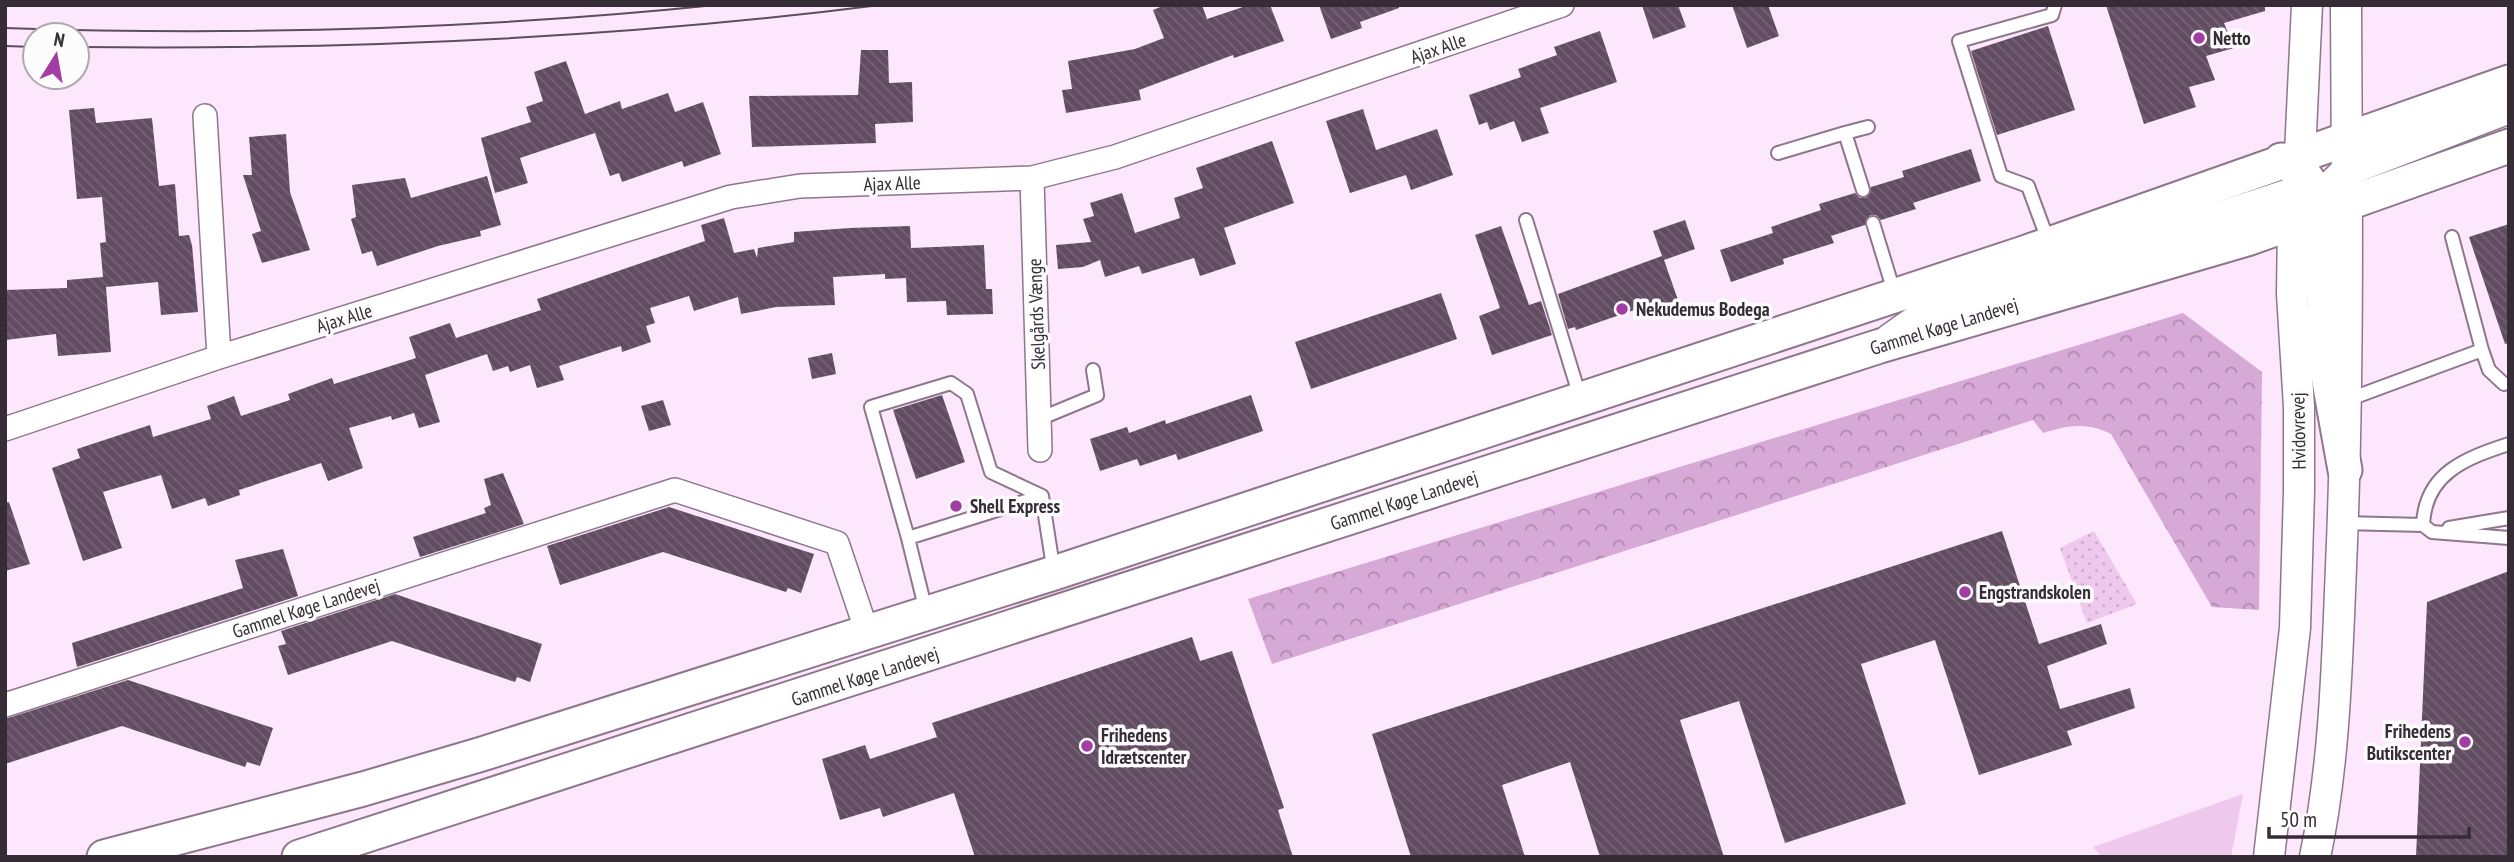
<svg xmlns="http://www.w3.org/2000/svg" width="2514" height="862" viewBox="0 0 2514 862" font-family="'PT Sans Narrow',sans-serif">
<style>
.grass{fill:#efc8ee}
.forest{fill:url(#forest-crowns)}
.park{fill:url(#park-dots)}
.building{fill:url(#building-back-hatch)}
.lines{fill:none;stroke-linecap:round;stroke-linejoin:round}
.service-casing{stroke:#8e768d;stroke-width:16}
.minor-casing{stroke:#8e768d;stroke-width:26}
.tertiary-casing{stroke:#8e768d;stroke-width:33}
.secondary-casing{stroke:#8e768d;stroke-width:37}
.service{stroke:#fff;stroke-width:12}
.minor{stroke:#fff;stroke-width:23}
.tertiary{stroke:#fff;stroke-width:30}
.secondary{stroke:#fff;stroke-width:33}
.tram{stroke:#5b4f5b;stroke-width:2}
.poi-dot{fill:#a13da3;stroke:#fcfcfc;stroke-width:2.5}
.labels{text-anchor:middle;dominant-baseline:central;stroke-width:7;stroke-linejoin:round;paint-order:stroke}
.poi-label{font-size:19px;font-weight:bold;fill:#362c36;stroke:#fcfcfc;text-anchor:start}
.street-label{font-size:19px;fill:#362c36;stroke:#fcfcfc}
</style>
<defs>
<pattern id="forest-crowns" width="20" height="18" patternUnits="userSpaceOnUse" patternTransform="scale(1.75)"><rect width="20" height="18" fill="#d7a9d6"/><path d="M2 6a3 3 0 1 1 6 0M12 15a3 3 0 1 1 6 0" fill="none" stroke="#af8aae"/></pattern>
<pattern id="park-dots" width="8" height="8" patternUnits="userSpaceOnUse" patternTransform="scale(1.75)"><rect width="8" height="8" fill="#efc8ee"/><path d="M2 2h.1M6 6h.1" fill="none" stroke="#ceaccd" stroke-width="1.8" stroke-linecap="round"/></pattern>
<pattern id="building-back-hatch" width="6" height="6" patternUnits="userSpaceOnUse" patternTransform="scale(1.75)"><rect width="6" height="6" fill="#624c62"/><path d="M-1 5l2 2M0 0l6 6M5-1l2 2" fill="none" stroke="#756375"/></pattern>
</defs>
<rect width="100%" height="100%" fill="#fde7fc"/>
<!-- grass -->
<path class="grass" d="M2243,794L2231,857H2102L2093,847Z"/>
<!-- forest -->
<path class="forest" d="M2183,313L2262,372L2259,610L2212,607L2111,434C2087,422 2068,425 2043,433L2033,420L1272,664L1248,599Z"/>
<!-- park -->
<path class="park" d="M2094,531L2137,604L2087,623L2060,548Z"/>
<!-- building -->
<path class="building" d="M1165,5H1202L1207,19L1249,5H1270L1284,41L1234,58L1233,55L1139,90L1141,100L1066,113L1062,90L1072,89L1068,61L1135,49L1164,38L1153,10Z
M1319,5H1399V8L1360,22L1362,28L1331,39Z
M1642,5H1678L1686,27L1653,39Z
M1732,5H1768L1779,36L1747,48Z
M2106,5H2265V11L2224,23L2234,48L2206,56L2215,80L2189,87L2196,107L2144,124Z
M2048,26L2075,110L1997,135L1971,51Z
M1600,31L1617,82L1540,108L1549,133L1522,142L1514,121L1490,130L1487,122L1479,125L1469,95L1521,77L1518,69L1557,55L1554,47Z
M861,50H888L889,83L912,82L913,122L875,124L876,143L752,147L749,96L858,95Z
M566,61L585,114L620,101L622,109L668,93L675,112L703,102L721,154L684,167L682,161L622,182L619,173L610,176L595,133L520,158L528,183L495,193L481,138L531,122L526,107L543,101L534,72Z
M94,108L96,123L152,118L159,186L175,184L179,236L189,235L192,245L198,312L161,315L158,282L106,287L111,352L58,356L56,334L5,340V290L67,288V280L103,277L100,243L106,242L102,197L77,199L69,110Z
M1363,109L1376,150L1437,129L1453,175L1411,190L1406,175L1350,193L1326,121Z
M286,134L290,192L310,250L262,263L252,234L261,231L243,175H252L249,137Z
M1272,141L1294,203L1224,228L1236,264L1200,276L1194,258L1142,274L1139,266L1105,277L1100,260L1083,267L1058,269L1056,245L1091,242L1083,219L1094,216L1090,203L1122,193L1135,233L1180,218L1174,198L1203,188L1196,168Z
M1971,149L1981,181L1913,203L1916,209L1881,220L1876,215H1870L1865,225L1831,236L1834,243L1783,259L1784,264L1731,282L1720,250L1773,233L1771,227L1821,210L1819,204L1855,193L1860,198H1866L1871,187L1904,177L1902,171Z
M487,176L501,225L480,231L481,236L438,246L377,266L372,251L362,254L351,219L356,217L352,185L405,178L411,198Z
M724,218L734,253L754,249L757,258L758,248L794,242V232L850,228L910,226L911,248L984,245L986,289H992L993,314L947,315L946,301L907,302L906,278L885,279V274L833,277L835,305L776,307L741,314L738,297L694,311L689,296L650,308L655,323L646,326L651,342L622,352L621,346L559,366L564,380L537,388L530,365L510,372L508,366L493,371L487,354L425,375L440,422L419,428L414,413L392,420L391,416L349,428L363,468L328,481L321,463L239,490L240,495L208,506L205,498L172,509L161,475L103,492L122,548L83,561L52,468L80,458L77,449L150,425L153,437L211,419L207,406L234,396L241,416L290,400L288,394L332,378L334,384L416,358L409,337L450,323L456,338L541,310L537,299L705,241L701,225Z
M1685,220L1695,249L1664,260L1678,300L1647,310L1646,306L1576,330L1575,327L1568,329L1558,294L1662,256L1653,231Z
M2509,224V343L2505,344L2469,237Z
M1501,226L1529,305L1541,301L1552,335L1492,355L1479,316L1500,308L1475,235Z
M1441,293L1457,339L1311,389L1295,342Z
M832,353L836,374L812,379L808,358Z
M942,395L965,462L916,479L893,410Z
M1251,395L1263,431L1178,460L1176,454L1140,466L1137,459L1100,471L1090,439L1127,427L1129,433L1165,420L1166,424Z
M663,400L671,425L649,431L641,406Z
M503,473L524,524L420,557L413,537L486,513L484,508L491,505L484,479Z
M9,502L30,564L5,571V503Z
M669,507L814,554L801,593L788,588L786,592L663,552L560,585L547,546Z
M2002,531L2039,644L2101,624L2107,644L2047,666L2060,709L2130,688L2135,708L2067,731L2072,745L1979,775L1935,640L1861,664L1906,804L1785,843L1739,701L1680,720L1724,857H1600L1570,762L1502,785L1525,857H1411L1372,734Z
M283,549L298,596L77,667L72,643L243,588L235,560Z
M2509,571V857H2416L2427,602Z
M395,594L542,644L530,682L517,677L515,682L392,641L288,675L278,646L286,644L281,631Z
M1192,637L1200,661L1232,651L1284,808L1278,810L1293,857H975L954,793L883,817L880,808L840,820L822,759L865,745L870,759L937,737L932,723Z
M128,680L273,728L260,766L247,762L245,767L122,726L5,764V719Z"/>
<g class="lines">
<defs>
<path id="service" d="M1845,133L1868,127
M1778,153L1845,133L1863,190
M1526,220L1580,397
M1873,223L1895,295
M2452,237L2482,350L2489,370L2504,384
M2049,243L2028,186L2001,176L1959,41L2052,15L2055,5
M2347,400L2482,350
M1039,419L1097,395L1093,370
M2343,523L2423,525L2432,532L2509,538
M2423,525C2425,473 2466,458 2509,444
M2449,528L2509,518
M908,538L871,407L951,383L967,394L991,472L1042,496
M926,611L908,538L1042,496L1054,573"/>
<path id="minor" d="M205,116L219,357
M1032,178L1040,450
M5,429L219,357L731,197L800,186L1032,178L1115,157L1562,5
M5,705L675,490L837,543L867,632"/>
<path id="tertiary" d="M2333,184L2346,171L2509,108
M1890,339L1927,313L2296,192L2308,179
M2269,857L2295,628L2299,491V407L2292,294L2293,223L2300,153L2307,5
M2315,857C2335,763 2337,662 2341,567C2349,380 2347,192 2346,5"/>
<path id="secondary" d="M2281,160L2299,167L2320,197L2326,364L2345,470
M104,857L363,789L482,754L1054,573L2021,254L2509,82
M299,857L1880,346L2247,239L2509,146"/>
</defs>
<!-- service casing -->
<use href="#service" class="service-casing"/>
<!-- minor casing -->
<use href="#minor" class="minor-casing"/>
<!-- tertiary casing -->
<use href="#tertiary" class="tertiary-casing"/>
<!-- secondary casing -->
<use href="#secondary" class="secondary-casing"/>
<!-- service -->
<use href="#service" class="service"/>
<!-- minor -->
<use href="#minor" class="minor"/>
<!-- tertiary -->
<use href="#tertiary" class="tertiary"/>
<!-- secondary -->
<use href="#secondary" class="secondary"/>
<!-- tram -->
<path class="tram" d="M5,28C242,36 481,29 716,5
M5,46L35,47
M77,47C345,50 614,39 880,5"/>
</g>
<!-- markers -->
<g class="poi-dot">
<circle cx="2199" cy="38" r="7"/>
<circle cx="1622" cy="309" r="7"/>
<circle cx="956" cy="506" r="7"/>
<circle cx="1965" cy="592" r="7"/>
<circle cx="2465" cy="742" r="7"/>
<circle cx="1087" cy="746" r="7"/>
</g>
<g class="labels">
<!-- poi labels -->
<g class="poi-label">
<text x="2213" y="38">Netto</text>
<text x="1636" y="309">Nekudemus Bodega</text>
<text x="970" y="506">Shell Express</text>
<text x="1979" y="592">Engstrandskolen</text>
<text x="2451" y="731" text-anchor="end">Frihedens<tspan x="2451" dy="22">Butikscenter</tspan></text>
<text x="1101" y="735">Frihedens<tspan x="1101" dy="22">Idrætscenter</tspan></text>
</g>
<!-- street labels -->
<g class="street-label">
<text transform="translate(1438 48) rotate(-19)">Ajax Alle</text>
<text transform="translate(892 183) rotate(-2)">Ajax Alle</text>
<text transform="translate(1036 314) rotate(-92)">Skelgårds Vænge</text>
<text transform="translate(344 318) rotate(-17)">Ajax Alle</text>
<text transform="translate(1944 326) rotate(-17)">Gammel Køge Landevej</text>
<text transform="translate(2298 431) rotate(-91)">Hvidovrevej</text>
<text transform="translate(1404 500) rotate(-18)">Gammel Køge Landevej</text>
<text transform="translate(306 608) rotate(-18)">Gammel Køge Landevej</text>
<text transform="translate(865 676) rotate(-18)">Gammel Køge Landevej</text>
</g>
</g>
<!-- border -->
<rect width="2514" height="862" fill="none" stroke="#362c36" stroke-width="14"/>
<!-- north arrow -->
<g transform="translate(56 56) rotate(11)"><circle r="33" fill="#fcfcfc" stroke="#ada9ad" stroke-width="2"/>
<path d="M0-5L12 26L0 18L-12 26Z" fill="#a13da3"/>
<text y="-10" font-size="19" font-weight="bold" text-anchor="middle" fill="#362c36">N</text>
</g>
<!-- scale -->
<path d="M2269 827v10h200v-10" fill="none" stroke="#362c36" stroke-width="3.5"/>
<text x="2280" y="827" font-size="21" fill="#362c36" stroke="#fcfcfc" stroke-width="5" paint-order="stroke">50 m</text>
</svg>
